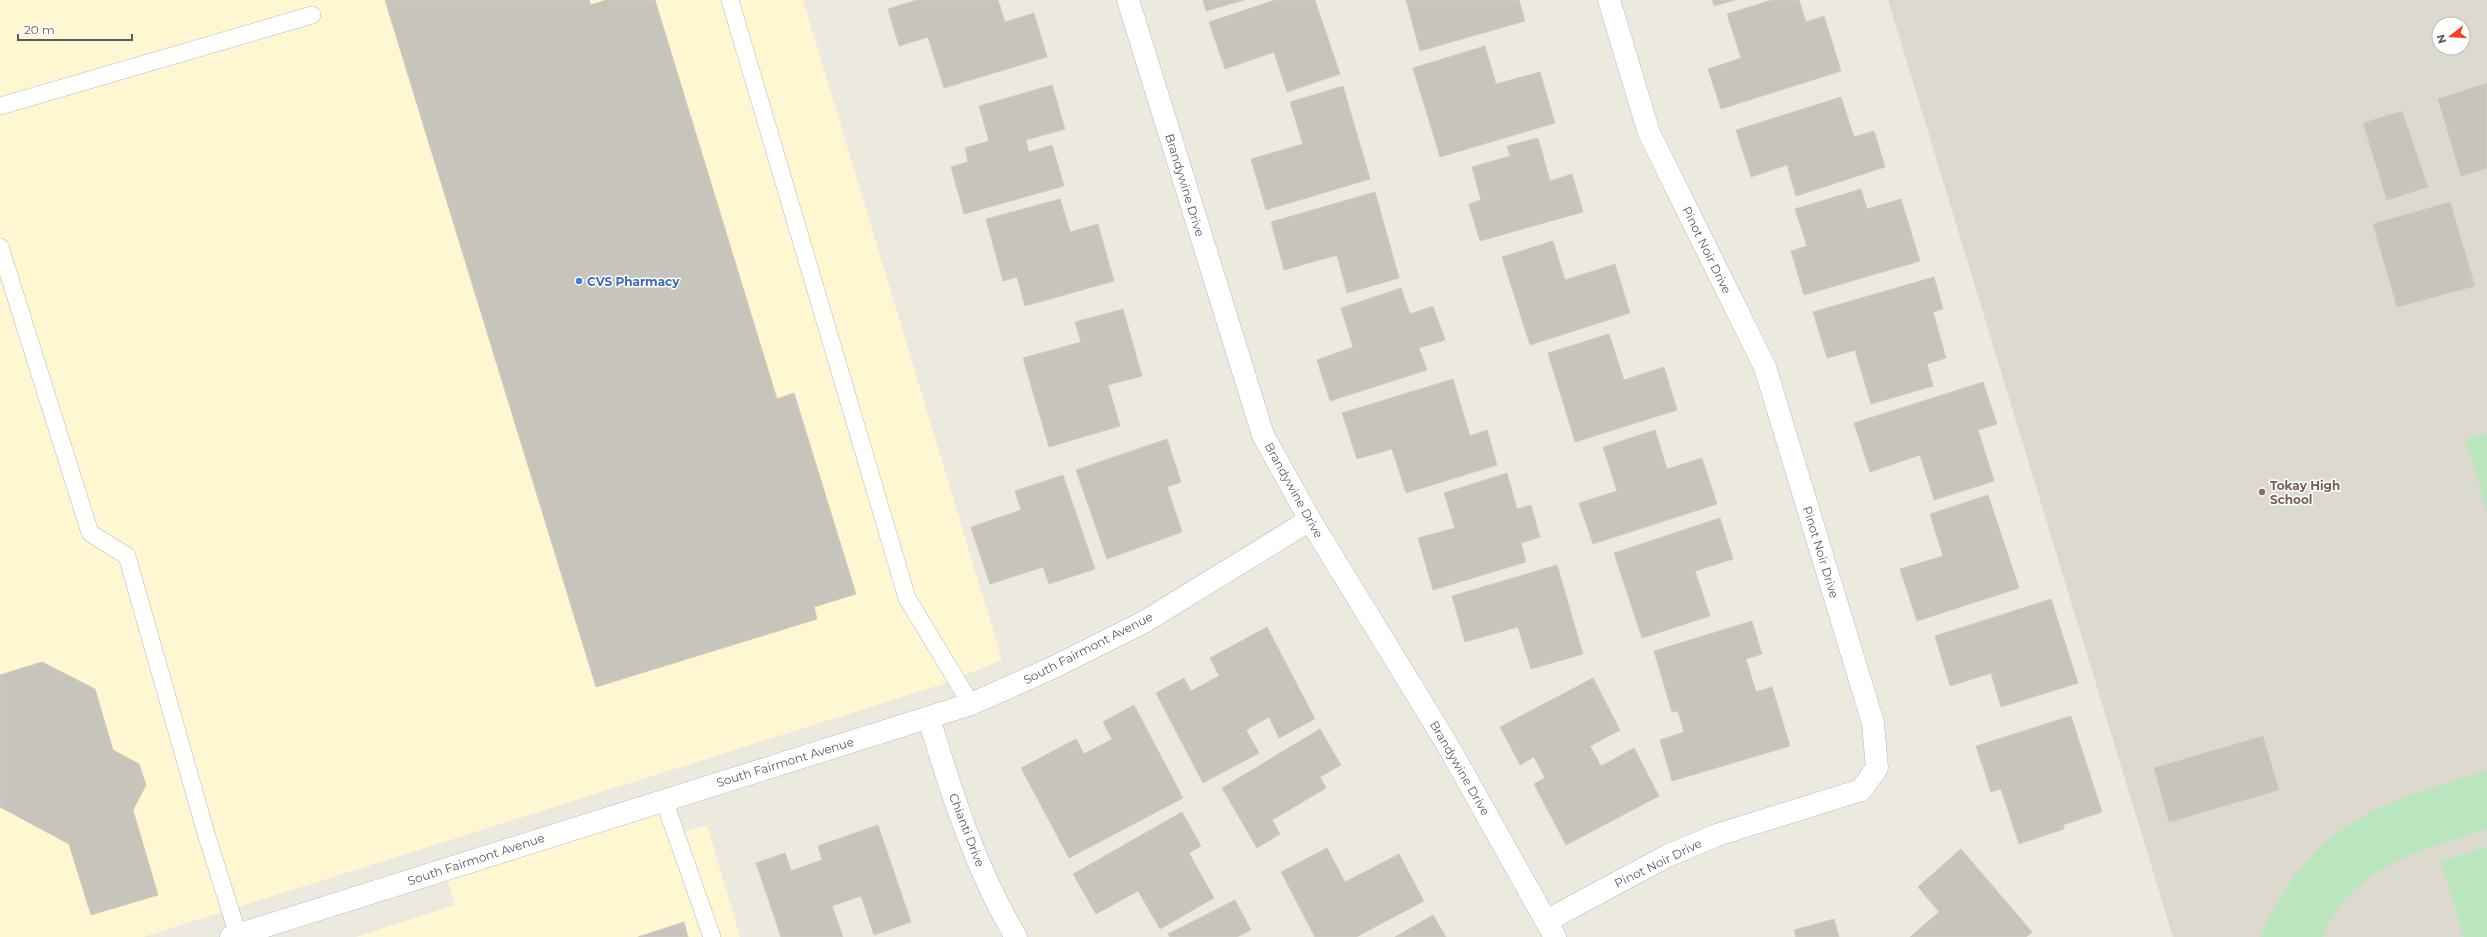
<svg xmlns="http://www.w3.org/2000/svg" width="2487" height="937" viewBox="0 0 2487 937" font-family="Montserrat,sans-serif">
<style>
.commercial{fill:#fff7d2}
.education{fill:#dcdace;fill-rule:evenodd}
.grass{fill:#bae6bd}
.building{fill:#c7c4bc;stroke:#d1ccbd}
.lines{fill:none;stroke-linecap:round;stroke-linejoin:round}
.service-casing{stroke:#b7babf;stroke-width:18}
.minor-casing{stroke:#b7babf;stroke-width:23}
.service{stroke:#fff;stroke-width:17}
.minor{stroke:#fff;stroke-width:22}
.shop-dot{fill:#3f7fe0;stroke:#fff;stroke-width:1.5}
.education-dot{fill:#8d6e63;stroke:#fff;stroke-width:1.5}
.labels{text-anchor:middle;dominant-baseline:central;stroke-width:3;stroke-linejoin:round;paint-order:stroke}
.street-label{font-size:12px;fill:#585c61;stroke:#fff}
.shop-label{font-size:12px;font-weight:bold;fill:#366cbe;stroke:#fff;text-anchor:start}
.education-label{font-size:12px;font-weight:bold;fill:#785e54;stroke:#fff;text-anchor:start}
</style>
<rect width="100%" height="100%" fill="#eceadf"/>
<!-- commercial -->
<path class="commercial" d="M0,0H803L1002,660L943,684L143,937H0Z
M664,800L678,834L707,825L740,937H356L455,905L444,869Z"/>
<!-- education -->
<path class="education" d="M1888,0H2487V937H2173ZM2439,24H2463V48H2439Z"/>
<!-- grass -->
<path class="grass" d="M2487,433V511L2466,439Z
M2487,771V829C2421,849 2352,867 2322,937H2261C2310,823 2377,804 2487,771Z
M2487,847V937H2464L2441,861Z"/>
<!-- building -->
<path class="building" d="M385,0H589L591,5L606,0H655L777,399L794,393L856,594L814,607L817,619L596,687Z
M917,0H998L1005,22L1034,13L1047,57L944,88L928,37L899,46L888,9Z
M1203,0H1244L1206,11Z
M1275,0H1315L1340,74L1287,92L1274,52L1225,69L1209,22Z
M1406,0H1519L1525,21L1420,51Z
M1712,0H1735L1714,6Z
M1772,0H1799L1806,22L1824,16L1841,71L1721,109L1708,69L1741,58L1727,14Z
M1485,46L1496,84L1540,72L1555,123L1440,157L1413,68Z
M2487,83V168L2461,176L2438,99Z
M1052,85L1065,129L1026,140L1029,152L1052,145L1064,186L964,214L951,167L968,162L965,148L989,141L979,106Z
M1343,86L1370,179L1266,210L1251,159L1303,144L1290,102Z
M1841,97L1854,137L1874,131L1885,167L1796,196L1787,165L1751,177L1736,130Z
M2402,111L2428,187L2387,200L2363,123Z
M1538,138L1550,181L1572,174L1583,212L1480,241L1469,204L1481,200L1472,167L1510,156L1507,146Z
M1861,189L1867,209L1901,199L1920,261L1804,295L1791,251L1807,246L1795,209Z
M1375,192L1399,278L1347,293L1337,255L1284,270L1271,222Z
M1060,199L1070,232L1098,224L1114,281L1025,306L1017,277L1003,281L986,219Z
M2450,202L2475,286L2397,307L2373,224Z
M1553,241L1565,280L1615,264L1630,313L1530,345L1502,257Z
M1934,277L1943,309L1933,312L1946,358L1927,364L1933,386L1871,404L1855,350L1827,358L1813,312Z
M1401,288L1410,314L1433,306L1445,340L1419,348L1427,370L1330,401L1317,360L1353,347L1341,308Z
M1123,309L1142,376L1108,385L1120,426L1049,447L1023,358L1081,342L1075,322Z
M1609,334L1624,380L1664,367L1677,410L1575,442L1548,353Z
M1453,379L1470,436L1487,430L1497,465L1406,493L1392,449L1357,459L1342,413Z
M1983,382L1997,424L1978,430L1994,481L1934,500L1920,455L1870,472L1854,423Z
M1655,430L1667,469L1702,458L1717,504L1593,544L1579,503L1617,491L1603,447Z
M1167,439L1181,482L1167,487L1182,532L1107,559L1076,470Z
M1507,473L1517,509L1531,505L1540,537L1521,543L1526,562L1433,590L1418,538L1455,528L1444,493Z
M1063,475L1095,569L1049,584L1043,567L990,584L971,527L1021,510L1015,491Z
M1988,495L2019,588L1917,621L1900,569L1943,556L1930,514Z
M1720,518L1733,559L1695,571L1710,616L1642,638L1614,553Z
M1557,565L1583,654L1531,669L1518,627L1465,642L1452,596Z
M2051,599L2078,683L2001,707L1991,673L1950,686L1935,636Z
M1752,621L1762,654L1746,659L1756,692L1772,687L1790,746L1672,781L1660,740L1684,732L1678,711L1672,712L1654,651Z
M1267,627L1315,719L1279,738L1269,717L1246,730L1259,753L1203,783L1156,693L1184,678L1191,691L1219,676L1210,658Z
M42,662L95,689L113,750L139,764L146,785L133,810L158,895L91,915L69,844L0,807V675Z
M1593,678L1620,730L1590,746L1601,766L1634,748L1659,796L1566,845L1534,784L1545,778L1534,757L1520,765L1500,727Z
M1134,705L1183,798L1069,858L1021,768L1076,739L1084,754L1112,739L1103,722Z
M2071,716L2102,812L2063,825L2064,829L2019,844L2001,789L1991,792L1976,746Z
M1320,729L1341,765L1320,777L1326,788L1272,820L1280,834L1257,848L1222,788Z
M2263,736L2279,790L2169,822L2154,768Z
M1182,812L1201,846L1189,853L1214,898L1160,929L1138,891L1096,914L1073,874Z
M878,825L911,922L874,935L861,896L832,906L843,937H781L756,863L785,853L791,871L822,860L818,846Z
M1327,848L1345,882L1399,854L1424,901L1356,937H1315L1281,872Z
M1961,849L2032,932L2026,937H1910L1939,912L1918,887Z
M1235,900L1251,930L1237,937H1170L1168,934Z
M1433,915L1446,937H1395Z
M1834,919L1839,937H1796L1794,930Z
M684,922L688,937H638Z"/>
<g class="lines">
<defs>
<path id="service" d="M730,0L907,598L971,704
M0,106L312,15
M0,247L90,533L127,556L205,830L238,935
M664,800L712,937"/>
<path id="minor" d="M1128,0L1263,435L1310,520L1447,744L1555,937
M929,718C951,792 976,870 1016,937
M1546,921L1667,856L1717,835L1861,790L1877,768L1873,723L1765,367L1649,133L1609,0
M231,937L971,704L1052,668L1144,622L1310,520"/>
</defs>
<!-- service casing -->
<use href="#service" class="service-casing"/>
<!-- minor casing -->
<use href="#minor" class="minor-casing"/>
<!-- service -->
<use href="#service" class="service"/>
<!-- minor -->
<use href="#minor" class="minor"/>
</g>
<!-- markers -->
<circle class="shop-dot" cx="579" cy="281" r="4"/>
<circle class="education-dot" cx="2262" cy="492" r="4"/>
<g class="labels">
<!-- street labels -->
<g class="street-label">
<text transform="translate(1185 185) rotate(73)">Brandywine Drive</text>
<text transform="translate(1707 250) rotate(64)">Pinot Noir Drive</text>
<text transform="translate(1294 490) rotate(61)">Brandywine Drive</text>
<text transform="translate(1821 552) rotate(73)">Pinot Noir Drive</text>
<text transform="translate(1088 648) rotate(-27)">South Fairmont Avenue</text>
<text transform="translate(785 762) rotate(-17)">South Fairmont Avenue</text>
<text transform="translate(1460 768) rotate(60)">Brandywine Drive</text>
<text transform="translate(967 830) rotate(69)">Chianti Drive</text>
<text transform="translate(476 859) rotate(-18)">South Fairmont Avenue</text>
<text transform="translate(1658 863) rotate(-26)">Pinot Noir Drive</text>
</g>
<!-- shop labels -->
<g class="shop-label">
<text x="587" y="281">CVS Pharmacy</text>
</g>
<!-- education labels -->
<g class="education-label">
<text x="2270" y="485">Tokay High<tspan x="2270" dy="14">School</tspan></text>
</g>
</g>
<!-- north arrow -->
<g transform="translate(2451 36) rotate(253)"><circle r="19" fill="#ffffff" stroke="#bcbec0"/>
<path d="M0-3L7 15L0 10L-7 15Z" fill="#f13f21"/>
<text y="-6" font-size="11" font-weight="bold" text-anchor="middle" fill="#585c61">N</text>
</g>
<!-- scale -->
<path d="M18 34v6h114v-6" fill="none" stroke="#585c61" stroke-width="2"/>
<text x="24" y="34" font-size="12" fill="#585c61" stroke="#ffffff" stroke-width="3" paint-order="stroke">20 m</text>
</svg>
